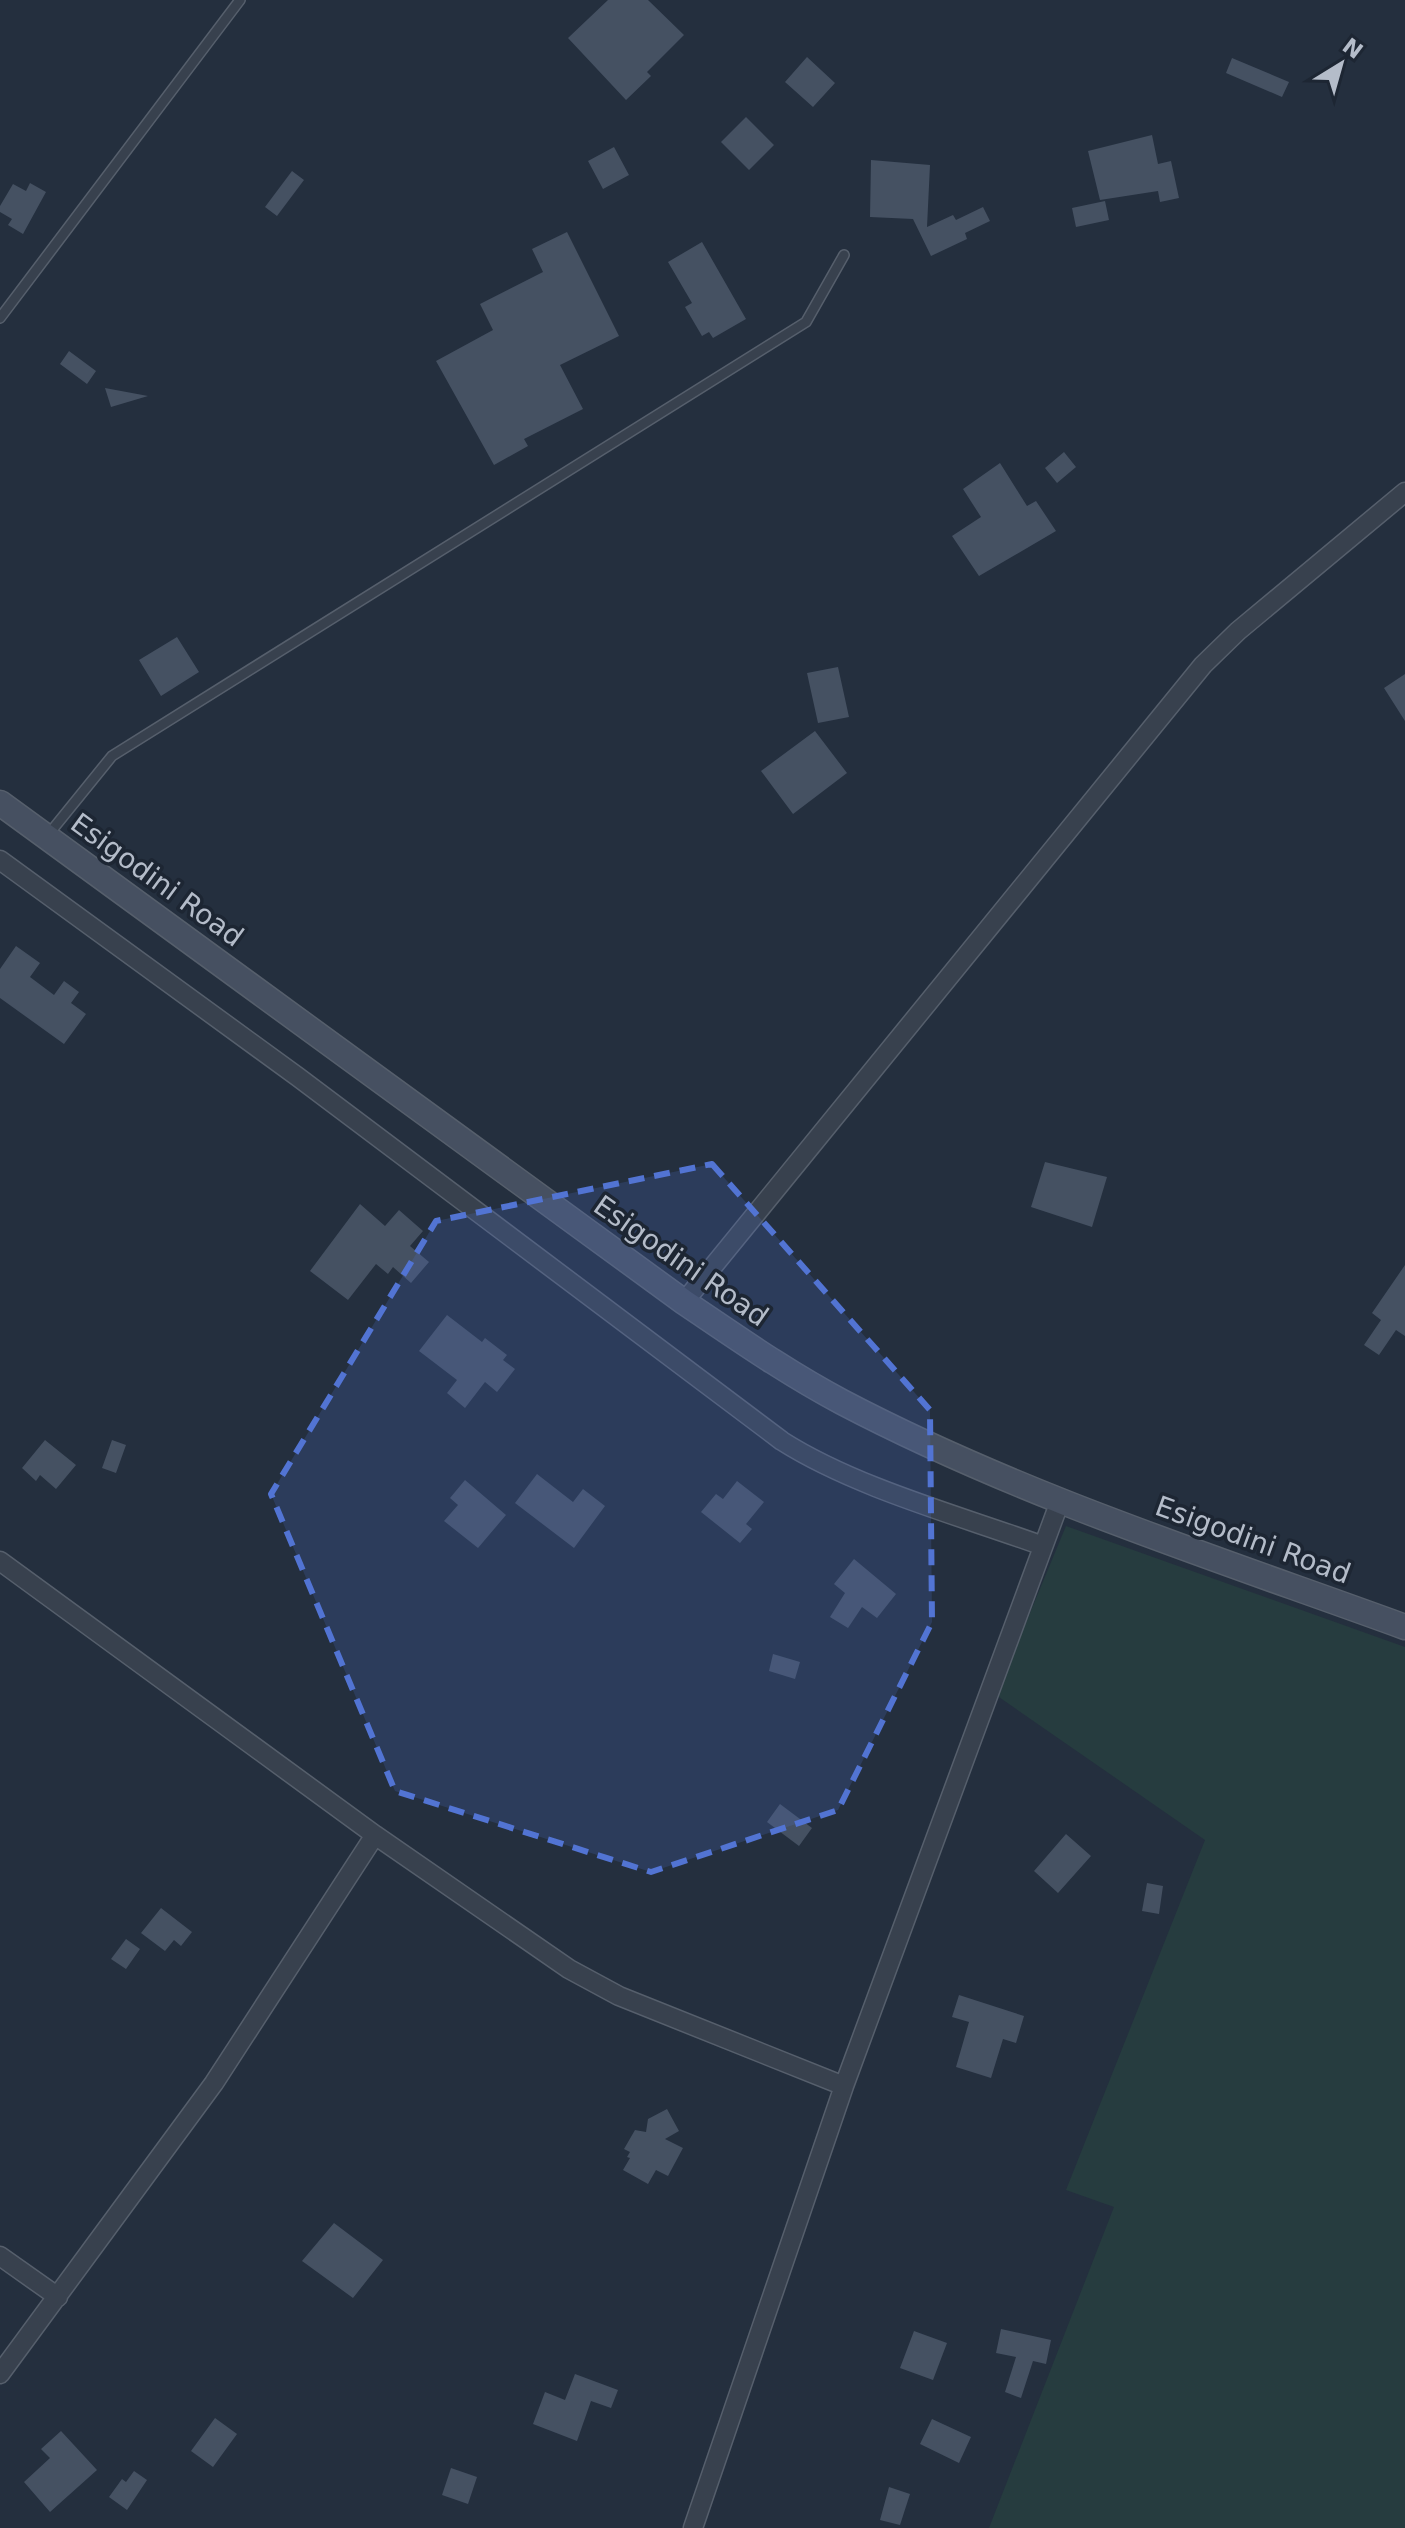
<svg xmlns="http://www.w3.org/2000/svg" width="1405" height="2528" viewBox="0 0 1405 2528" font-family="'DejaVu Sans',sans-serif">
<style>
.green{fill:#263c3f}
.building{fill:#455162}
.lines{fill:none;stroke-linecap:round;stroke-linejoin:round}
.lane-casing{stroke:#565f6c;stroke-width:12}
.street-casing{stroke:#565f6c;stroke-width:21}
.secondary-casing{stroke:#565f6c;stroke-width:27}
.lane{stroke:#38414e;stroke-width:9}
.street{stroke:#38414e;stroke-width:18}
.secondary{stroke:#465061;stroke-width:24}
.marked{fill:#5274d3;fill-opacity:0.2;stroke:#5274d3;stroke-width:6;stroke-dasharray:16 10;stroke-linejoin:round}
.labels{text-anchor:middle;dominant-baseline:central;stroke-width:7;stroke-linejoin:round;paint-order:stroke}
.street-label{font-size:28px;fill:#b4bcc9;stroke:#1d2633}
</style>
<rect width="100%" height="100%" fill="#242f3e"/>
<!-- green -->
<path class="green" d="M1066,1526L1405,1647V2528H989L1114,2207L1066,2190L1205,1840L996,1695Z"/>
<!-- building -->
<path class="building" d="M608,0H648L684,35L647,72L651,76L626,100L568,38Z
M807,57L835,83L813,107L785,82Z
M1232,58L1289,82L1282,97L1226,73Z
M746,117L774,145L749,170L721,142Z
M1152,135L1158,164L1171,161L1179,198L1160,202L1158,191L1100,200L1088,151Z
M614,147L629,175L603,189L588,161Z
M871,160L930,165L927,227L953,215L956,220L983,207L990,221L965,233L967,239L931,256L913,219L870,217Z
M292,171L304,180L277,216L265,207Z
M30,183L46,192L23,234L8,225L12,219L0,212V206L13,184L26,191Z
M1105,201L1109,220L1076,227L1072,208Z
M567,232L619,336L560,365L583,409L524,439L528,446L494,465L436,361L493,330L480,304L543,272L532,249Z
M702,242L746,319L713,338L709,332L702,336L685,307L692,303L668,262Z
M69,351L96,371L87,384L60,364Z
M105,388L148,396L111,407Z
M1064,452L1076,467L1057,483L1045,468Z
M1000,463L1027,506L1036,501L1056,531L979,576L952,536L981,517L963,489Z
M177,637L199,672L161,696L139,660Z
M838,667L849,717L818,723L807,673Z
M1405,674V721L1384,688Z
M815,731L847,773L793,814L761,771Z
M16,946L40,963L30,977L54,995L64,981L79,992L71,1003L86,1014L64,1044L0,998V969Z
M1045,1162L1107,1177L1092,1227L1031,1207Z
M360,1204L385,1226L399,1210L423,1231L410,1246L429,1262L411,1283L393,1267L388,1274L376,1264L348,1300L310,1271Z
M1405,1265V1336L1396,1330L1379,1355L1364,1345L1381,1320L1372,1313Z
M447,1315L482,1342L485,1338L507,1355L503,1360L515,1369L497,1392L485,1382L465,1408L447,1393L457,1380L419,1351Z
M45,1440L76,1465L56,1489L40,1475L36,1481L22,1468Z
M112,1440L126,1445L116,1473L102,1468Z
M537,1474L573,1502L583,1489L605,1506L574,1548L515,1503Z
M465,1480L506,1515L478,1548L444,1521L458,1505L450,1498Z
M737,1481L764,1502L746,1524L752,1529L740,1543L701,1512L716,1494L723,1499Z
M854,1559L896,1594L877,1618L862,1607L848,1628L830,1617L845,1593L834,1584Z
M773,1654L800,1662L795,1679L769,1671Z
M780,1804L812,1828L799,1846L767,1822Z
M1066,1834L1091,1856L1058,1893L1034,1871Z
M1147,1883L1163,1886L1159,1914L1142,1911Z
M161,1908L192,1932L181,1946L174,1940L165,1951L141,1933Z
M126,1939L140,1949L126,1969L111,1959Z
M959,1995L1024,2016L1016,2043L1003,2039L991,2078L956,2067L969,2022L952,2017Z
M667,2109L679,2131L665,2139L683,2148L668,2176L656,2170L648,2184L623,2170L630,2158L627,2157L630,2152L624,2149L635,2130L646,2132L648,2119Z
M334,2223L383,2260L353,2298L302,2261Z
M1001,2329L1051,2340L1046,2364L1033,2361L1021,2398L1005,2392L1016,2357L996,2353Z
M914,2331L947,2343L933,2380L900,2368Z
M575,2374L618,2390L611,2408L591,2401L577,2441L533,2424L545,2392L565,2400Z
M215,2418L237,2434L213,2467L191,2451Z
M932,2419L971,2437L959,2463L920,2444Z
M61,2431L97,2470L50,2512L24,2482L50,2458L41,2449Z
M451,2468L477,2477L468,2504L442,2495Z
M134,2471L147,2480L127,2510L109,2497L122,2479L126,2482Z
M889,2487L910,2494L900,2525L880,2520Z"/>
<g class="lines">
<defs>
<path id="lane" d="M0,318L240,0
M48,835L112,756L806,322L844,255"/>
<path id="street" d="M0,860L298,1077L782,1441C856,1488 961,1516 1043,1546
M684,1302L1203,665L1238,631L1405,492
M0,1561L375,1835L569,1969L619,1996L844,2086
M0,2256L58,2297
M0,2374L214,2083L375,1835
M693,2528L844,2086L1060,1501"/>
<path id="secondary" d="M0,803L684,1302C736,1337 787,1373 842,1402C1021,1496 1216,1558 1405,1627"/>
</defs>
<!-- lane casing -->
<use href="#lane" class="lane-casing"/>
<!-- street casing -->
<use href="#street" class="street-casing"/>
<!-- secondary casing -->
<use href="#secondary" class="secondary-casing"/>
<!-- lane -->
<use href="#lane" class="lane"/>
<!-- street -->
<use href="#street" class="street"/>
<!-- secondary -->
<use href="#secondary" class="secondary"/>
</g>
<!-- marked area -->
<path class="marked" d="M712,1164L930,1410L932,1622L838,1810L651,1872L395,1791L271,1494L436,1221Z"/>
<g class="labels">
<!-- street labels -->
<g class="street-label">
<text transform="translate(157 880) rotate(36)">Esigodini Road</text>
<text transform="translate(681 1261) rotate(35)">Esigodini Road</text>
<text transform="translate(1253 1540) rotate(20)">Esigodini Road</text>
</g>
</g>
<!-- north arrow -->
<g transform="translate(1341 64) rotate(37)" stroke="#1d2633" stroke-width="6" paint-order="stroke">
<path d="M0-6L14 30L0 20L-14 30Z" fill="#b4bcc9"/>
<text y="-12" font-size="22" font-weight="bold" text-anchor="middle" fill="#b4bcc9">N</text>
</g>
</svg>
